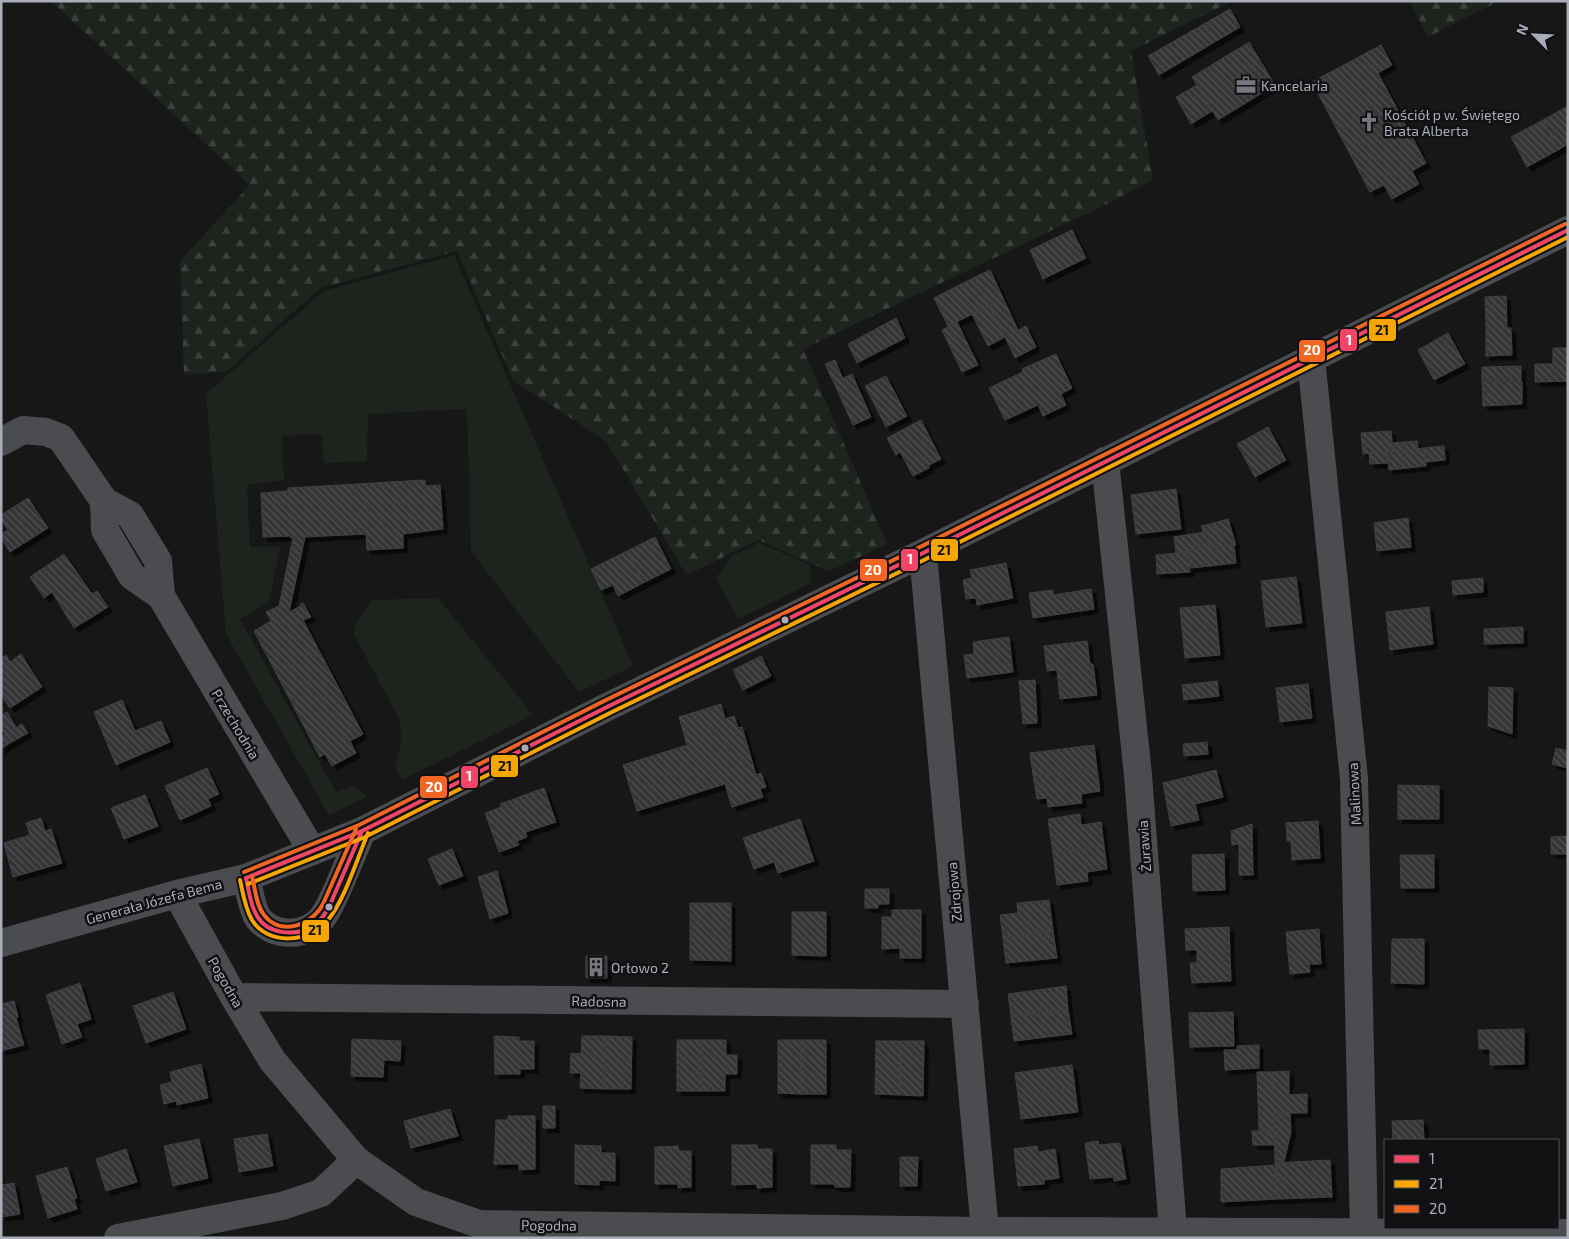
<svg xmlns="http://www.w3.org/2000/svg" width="1569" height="1239" viewBox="0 0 1569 1239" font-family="'Exo 2',sans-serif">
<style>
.green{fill:#1d241e}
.forest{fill:url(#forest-firs)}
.building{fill:url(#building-back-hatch);stroke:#3f4043;filter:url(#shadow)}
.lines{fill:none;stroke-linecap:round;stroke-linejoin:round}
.minor{stroke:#4b4c50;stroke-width:28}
.bus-1-casing{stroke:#111113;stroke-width:8}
.bus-2-casing{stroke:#111113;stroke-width:8}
.bus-3-casing{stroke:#111113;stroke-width:8}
.bus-1{stroke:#f34667;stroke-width:4}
.bus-2{stroke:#f7a600;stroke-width:4}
.bus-3{stroke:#f26522;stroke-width:4}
.bus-dot{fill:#a8adb8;stroke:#111113;stroke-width:2}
.labels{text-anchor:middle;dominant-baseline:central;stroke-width:5;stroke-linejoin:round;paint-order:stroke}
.poi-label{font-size:14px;fill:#a8adb8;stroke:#111113;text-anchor:start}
.street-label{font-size:14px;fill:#a8adb8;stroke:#111113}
.line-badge{stroke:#111113;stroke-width:2}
.badge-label{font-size:14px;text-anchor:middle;font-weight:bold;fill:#fff}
.pale-badge-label{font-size:14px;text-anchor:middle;font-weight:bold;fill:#111}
</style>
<defs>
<pattern id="forest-firs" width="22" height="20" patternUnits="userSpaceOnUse" patternTransform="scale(1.25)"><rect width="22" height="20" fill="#1d241e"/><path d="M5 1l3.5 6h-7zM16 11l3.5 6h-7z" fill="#3b413d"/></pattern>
<pattern id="building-back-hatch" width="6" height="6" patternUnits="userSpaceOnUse" patternTransform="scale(1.25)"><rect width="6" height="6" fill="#353536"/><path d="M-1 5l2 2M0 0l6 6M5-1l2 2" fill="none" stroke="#4f5051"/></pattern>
<filter id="shadow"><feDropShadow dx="4.5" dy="4.5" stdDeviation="0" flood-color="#0009"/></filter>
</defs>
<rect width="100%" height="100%" fill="#171717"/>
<!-- green -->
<path class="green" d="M454,255L633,666L579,692L471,551L467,409L368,414L367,461L324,463L322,434L282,436L284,480L247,485L250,547H280L269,602L240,619L336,792L352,786L368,796L329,815L226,634L206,394L324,291Z
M759,543L810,565L811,583L738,619L716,578L732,556Z
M438,598L533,715L402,780L395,767C400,751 402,738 400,721L354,634L356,624L372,600Z"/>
<!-- forest -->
<path class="forest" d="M51,1H1232L1131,51L1153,180L1109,203L803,349L887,544L829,571L758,540L687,575L606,441L513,380L457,251L320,288L226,372L184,374L180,261L250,185Z
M1410,1H1499L1428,37Z"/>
<!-- building -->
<path class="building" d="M1230,9L1240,27L1159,75L1148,56Z
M1249,42L1275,85L1218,120L1192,77Z
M1381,45L1392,65L1378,73L1426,163L1412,171L1419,184L1392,199L1384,185L1370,192L1312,82Z
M1197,85L1212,111L1191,124L1176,97Z
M1568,106V144L1558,150L1543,120Z
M1543,120L1558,150L1527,167L1511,137Z
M1072,230L1086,258L1043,279L1030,250Z
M990,270L1003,298L989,306L975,277Z
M975,277L989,306L948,326L934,298Z
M1506,296L1507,328L1486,329L1485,297Z
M1003,298L1018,330L1005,337L989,306Z
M989,306L1005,337L988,346L972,314Z
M896,318L905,338L857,363L848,344Z
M957,322L978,365L962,372L942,330Z
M1026,326L1036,347L1015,358L1005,337Z
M1511,328L1512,355L1486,356V329Z
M1448,333L1465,364L1434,380L1418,350Z
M1553,348H1568V381L1535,382V364H1553Z
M1056,354L1072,388L1061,394L1066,405L1043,416L1038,405L1005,420L989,388L1023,372L1022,369Z
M835,360L843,379L834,383L825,364Z
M1521,366V381H1482V367Z
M852,374L871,417L853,425L834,383Z
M886,376L907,416L886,427L865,386Z
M1482,382H1522V404L1483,406Z
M921,420L941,459L929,465V468L913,476L900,452L896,455L887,438Z
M1268,427L1286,460L1255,477L1237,444Z
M1391,431L1393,451L1363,454L1361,433Z
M1417,441L1418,449L1393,451L1392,443Z
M1444,446L1445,460L1425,462L1424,448Z
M1424,448L1426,466L1389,470L1387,452Z
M1387,452L1388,463L1370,464L1369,453Z
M425,480V486L440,485L443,529L403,534V548L367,550L366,534L305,537L289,612L301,606L300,604L303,603L311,617L303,620L363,734L350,741L356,753L332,766L325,754L320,757L254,631L271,621L266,612L279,606L293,538H291V536L263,537L261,493L288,491V488Z
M1176,489L1181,529L1136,534L1131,495Z
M28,498L48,528L10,552L1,538V534L8,530L1,519V515Z
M1408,518L1411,547L1377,551L1374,523Z
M1228,519L1236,545L1222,546L1213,523Z
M1214,523L1222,546L1210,548L1201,526Z
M1204,532L1210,548L1176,553L1174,537Z
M655,537L671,569L643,583L627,551Z
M1234,545L1236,563L1191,568L1188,550Z
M627,551L643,583L618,596L613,585L601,590L591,569Z
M1188,552L1190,572L1157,574L1156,555Z
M64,554L92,594L97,591L108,607L74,628L52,592L44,598L30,577Z
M1006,563L1013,598L977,605L976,598L966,599L963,580L972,578L970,570Z
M1296,577L1302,623L1266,627L1261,581Z
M1483,578V592L1453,595L1452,581Z
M1091,589L1094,609L1033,618L1029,593L1053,590V595Z
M1215,605L1220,655L1185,658L1180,608Z
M1429,607L1433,644L1390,650L1386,612Z
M1523,627V643L1484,644V629Z
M1009,637L1013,672L967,678L964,655L974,654L973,642Z
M1087,641L1090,664H1093L1097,695L1060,699L1057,670L1047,671L1044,646Z
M21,654L42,687L10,708L1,695V658L6,655L10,662Z
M761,656L771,676L743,690L733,670Z
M1035,680L1037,723L1023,724L1019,681Z
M1217,681L1219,696L1184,700L1182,685Z
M1308,684L1312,718L1280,722L1276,688Z
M1489,687L1513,688L1512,734L1488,726Z
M122,700L135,731L161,721L170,742L116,765L94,712Z
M721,704L725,719L734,716L738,728L742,727L756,775L761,773L766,787L760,789L763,797L732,807L725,784L637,811L623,765L687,745L679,717Z
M7,712L16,727L5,734L1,729V715Z
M22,724L28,733L10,743L5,734Z
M5,734L10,743L1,749V737Z
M1207,742L1208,754L1184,756L1183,744Z
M1094,745L1097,768L1033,775L1030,753Z
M1556,748L1568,751V768L1552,764Z
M207,768L219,794L208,799L211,806L180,820L165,786Z
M1097,768L1100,791L1081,794L1082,803L1048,807L1047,798L1037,799L1033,775Z
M1216,770L1223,797L1195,804L1199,820L1171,826L1163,783Z
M1398,785L1439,786V819H1398Z
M544,788L556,822L526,832L514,799Z
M145,795L158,826L124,839L111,808Z
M514,799L527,837L517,841L519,845L499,852L485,813L501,807L500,804Z
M1080,814L1081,825L1101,822L1104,846L1053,853L1048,819Z
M41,818L45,831L51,829L62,863L13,877L4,843L30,835L26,823Z
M800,819L814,861L778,873L774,862L754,869L743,838Z
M1318,821L1320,858L1292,860L1291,841H1287L1286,823Z
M1252,824L1253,875H1239V844L1232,845L1231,831Z
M1568,836V854H1551V837Z
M1104,846L1107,869L1087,872L1088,881L1057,885L1053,853Z
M452,849L463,876L439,885L428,859Z
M1224,854L1225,890L1193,891L1192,855Z
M1400,855H1434V888H1401Z
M497,871L508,913L490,919L478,877Z
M865,889H889V904H878V908H865Z
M1049,900L1053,931L1003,938L1000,915L1018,913L1017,903Z
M690,903H731V961L690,960Z
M892,910H921V958H900V948L882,949V917H892Z
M792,912H826V956L792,955Z
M1229,927L1231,981L1192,983L1190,963H1197V950H1186L1185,929Z
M1319,929L1321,964H1309L1310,972L1290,974L1286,932Z
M1053,931L1057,958L1006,963L1003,938Z
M1392,939H1424V984L1391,983Z
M586,956H607V978H586Z
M80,983L91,1019L77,1024L82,1037L62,1044L46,995Z
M1066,986L1068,1009L1011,1017L1008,994Z
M173,992L186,1029L146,1043L133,1006Z
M14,1001L18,1017L16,1018L24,1045L1,1051V1004Z
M1068,1009L1072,1034L1014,1041L1011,1017Z
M1233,1012L1234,1046L1190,1047L1189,1013Z
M1524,1029V1064L1490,1065V1049H1479L1478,1030Z
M494,1036L519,1037V1041H534V1069H520V1074H495Z
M582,1036H606L604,1089L580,1088L581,1073H570L571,1053L581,1054Z
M606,1036L632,1037L631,1089H604Z
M352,1039L401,1041L400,1061L384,1060L383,1077L351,1076Z
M677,1040H702V1091H677Z
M702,1040H726V1055H737V1074H725V1091H702Z
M778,1040H801V1094L778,1093Z
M801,1040H826V1094H801Z
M876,1041H900V1095L875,1094Z
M900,1041H924L923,1096L900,1095Z
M1259,1045V1068L1225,1070L1224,1050H1237V1046Z
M201,1064L208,1098L177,1105L176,1101L164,1104L160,1085L172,1082L170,1072Z
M1072,1065L1075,1088L1018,1096L1015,1073Z
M1289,1071V1095L1307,1094V1113H1274L1273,1072Z
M1257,1072H1273L1274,1131H1259Z
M1075,1088L1078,1112L1021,1119L1018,1096Z
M543,1106H555V1128H543Z
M450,1109L458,1136L446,1139L439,1112Z
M439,1112L446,1139L411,1148L404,1121Z
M1274,1113H1290L1291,1132L1284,1162L1275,1163Z
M508,1116H535V1169L519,1170V1164H494L496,1120H508Z
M1423,1120L1424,1140H1393L1392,1121Z
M1252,1131H1274L1275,1145H1253Z
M267,1134L273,1166L239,1172L234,1139Z
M199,1139L208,1178L173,1186L164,1146Z
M1098,1141L1099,1145L1120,1143L1126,1179L1114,1181L1113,1177L1090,1179L1085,1143Z
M575,1145L601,1146V1153H615V1181L599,1180V1185L575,1184Z
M732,1145H757L758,1149H772V1187L757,1188V1184L732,1185Z
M811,1145H836V1150H851L850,1187H835L834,1184H811Z
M678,1146L679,1151H691V1187L678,1188V1184H655V1147Z
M1037,1146L1038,1152L1055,1149L1059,1178L1044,1180V1184L1018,1186L1014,1149Z
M126,1149L137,1182L106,1191L96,1159Z
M900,1157H918L917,1186H900Z
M1330,1160L1332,1197L1277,1199L1275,1163Z
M1276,1165L1277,1199L1221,1202V1169Z
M67,1167L77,1198L74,1199L77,1209L48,1218L36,1176Z
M14,1183L20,1214L1,1217V1185Z"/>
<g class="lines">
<!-- minor -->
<path class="minor" d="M1311,358L1354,779L1364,1232
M1,442L23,430L46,432L61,438L104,501L130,515L158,561L161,596
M1105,461L1138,775L1173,1231
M104,501L105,530L132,576L161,596L312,851
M923,553L985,1231
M246,878C249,889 252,909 258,918C273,938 307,937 322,918C329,909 333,898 338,888C346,869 354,850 362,831
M177,894L234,997L272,1060L356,1160L416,1202L479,1224L985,1231L1568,1233
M1,943L177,894L246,878L362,831L607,707L923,553L1568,230
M234,997L965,1004
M118,1238L282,1206L321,1193L356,1160"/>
<defs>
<path id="bus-1" d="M246,878L362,831L607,707L923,553L1568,230
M246,878C249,890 250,905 257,916C268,935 297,937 314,925C321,921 325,914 329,907L362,831"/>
<path id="bus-2" d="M240,880C243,893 245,908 252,920C268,946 310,943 328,920C345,899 357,859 368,833
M248,884L365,837L610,713L926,559L1568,237"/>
<path id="bus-3" d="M244,872L359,825L604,701L920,547L1565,224
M252,876C255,888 256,905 264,915C281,937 312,925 323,904L356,829"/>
</defs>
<!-- bus-1 casing -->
<use href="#bus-1" class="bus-1-casing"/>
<!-- bus-2 casing -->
<use href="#bus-2" class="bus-2-casing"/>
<!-- bus-3 casing -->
<use href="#bus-3" class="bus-3-casing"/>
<!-- bus-1 -->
<use href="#bus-1" class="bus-1"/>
<!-- bus-2 -->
<use href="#bus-2" class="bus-2"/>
<!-- bus-3 -->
<use href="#bus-3" class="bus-3"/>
</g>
<!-- icons -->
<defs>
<symbol id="office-bare" viewBox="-9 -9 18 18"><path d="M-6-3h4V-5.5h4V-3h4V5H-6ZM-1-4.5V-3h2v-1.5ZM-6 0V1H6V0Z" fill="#757880" stroke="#111113" stroke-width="2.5" paint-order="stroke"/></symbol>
<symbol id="church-bare" viewBox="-9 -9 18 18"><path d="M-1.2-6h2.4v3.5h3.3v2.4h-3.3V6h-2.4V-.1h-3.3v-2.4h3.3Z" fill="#757880" stroke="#111113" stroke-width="2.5" paint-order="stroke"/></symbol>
<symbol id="building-bare" viewBox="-9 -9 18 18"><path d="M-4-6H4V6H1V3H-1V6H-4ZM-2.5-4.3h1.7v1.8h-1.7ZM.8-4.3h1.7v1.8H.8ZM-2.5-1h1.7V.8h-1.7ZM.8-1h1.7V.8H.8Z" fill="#757880" stroke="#111113" stroke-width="2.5" paint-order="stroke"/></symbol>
</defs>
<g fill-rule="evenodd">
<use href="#office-bare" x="1232" y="71" width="28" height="28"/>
<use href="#church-bare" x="1355" y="108" width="28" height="28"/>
<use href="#building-bare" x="582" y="953" width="28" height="28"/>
</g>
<!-- markers -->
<g class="bus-dot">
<circle cx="785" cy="620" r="4.5"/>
<circle cx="525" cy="748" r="4.5"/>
<circle cx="329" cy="907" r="4.5"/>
</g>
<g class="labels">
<!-- poi labels -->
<g class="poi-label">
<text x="1261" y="85">Kancelaria</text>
<text x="1384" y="114">Kościół p w. Świętego<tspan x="1384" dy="16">Brata Alberta</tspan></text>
<text x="611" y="967">Orłowo 2</text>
</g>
<!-- street labels -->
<g class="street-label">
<text transform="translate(236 724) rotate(59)">Przechodnia</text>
<text transform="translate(1354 794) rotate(-93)">Malinowa</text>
<text transform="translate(1144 846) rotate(-94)">Żurawia</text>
<text transform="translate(954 892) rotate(-95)">Zdrojowa</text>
<text transform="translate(154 901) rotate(-15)">Generała Józefa Bema</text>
<text transform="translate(226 982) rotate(60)">Pogodna</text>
<text transform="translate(599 1001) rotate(1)">Radosna</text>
<text transform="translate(549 1225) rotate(1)">Pogodna</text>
</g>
</g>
<g class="line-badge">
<rect x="1368" y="318" width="29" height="24" rx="5" fill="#f7a600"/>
<rect x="1339" y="328" width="19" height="24" rx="5" fill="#f34667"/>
<rect x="1298" y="339" width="28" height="24" rx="5" fill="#f26522"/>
<rect x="930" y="538" width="29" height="24" rx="5" fill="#f7a600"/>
<rect x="900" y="548" width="19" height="24" rx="5" fill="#f34667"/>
<rect x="859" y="558" width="29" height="24" rx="5" fill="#f26522"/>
<rect x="490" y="754" width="29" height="24" rx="5" fill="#f7a600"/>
<rect x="460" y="765" width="19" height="24" rx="5" fill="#f34667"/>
<rect x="419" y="775" width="29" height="24" rx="5" fill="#f26522"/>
<rect x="301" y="919" width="29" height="24" rx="5" fill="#f7a600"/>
</g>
<g class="badge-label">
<text x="1349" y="345">1</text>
<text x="1312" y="355">20</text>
<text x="910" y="564">1</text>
<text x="873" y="575">20</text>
<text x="469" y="781">1</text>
<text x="434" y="792">20</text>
</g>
<g class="pale-badge-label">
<text x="1382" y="335">21</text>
<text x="944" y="555">21</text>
<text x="505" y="771">21</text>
<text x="315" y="935">21</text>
</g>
<!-- border -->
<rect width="1569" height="1239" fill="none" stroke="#a8adb8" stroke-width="5"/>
<!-- legend -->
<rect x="1384" y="1139" width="175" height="90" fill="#111113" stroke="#4d4f55"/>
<rect x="1394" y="1155" width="25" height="8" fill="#f34667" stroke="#4d4f55"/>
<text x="1429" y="1164" font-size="15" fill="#a8adb8">1</text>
<rect x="1394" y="1180" width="25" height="8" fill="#f7a600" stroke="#4d4f55"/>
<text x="1429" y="1189" font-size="15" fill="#a8adb8">21</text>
<rect x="1394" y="1205" width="25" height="8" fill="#f26522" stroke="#4d4f55"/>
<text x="1429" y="1214" font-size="15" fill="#a8adb8">20</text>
<!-- north arrow -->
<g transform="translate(1534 35) rotate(294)" stroke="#111113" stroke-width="4" paint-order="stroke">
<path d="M0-4L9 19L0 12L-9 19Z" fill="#a8adb8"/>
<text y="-8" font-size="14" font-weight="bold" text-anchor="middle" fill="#a8adb8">N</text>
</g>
</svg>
